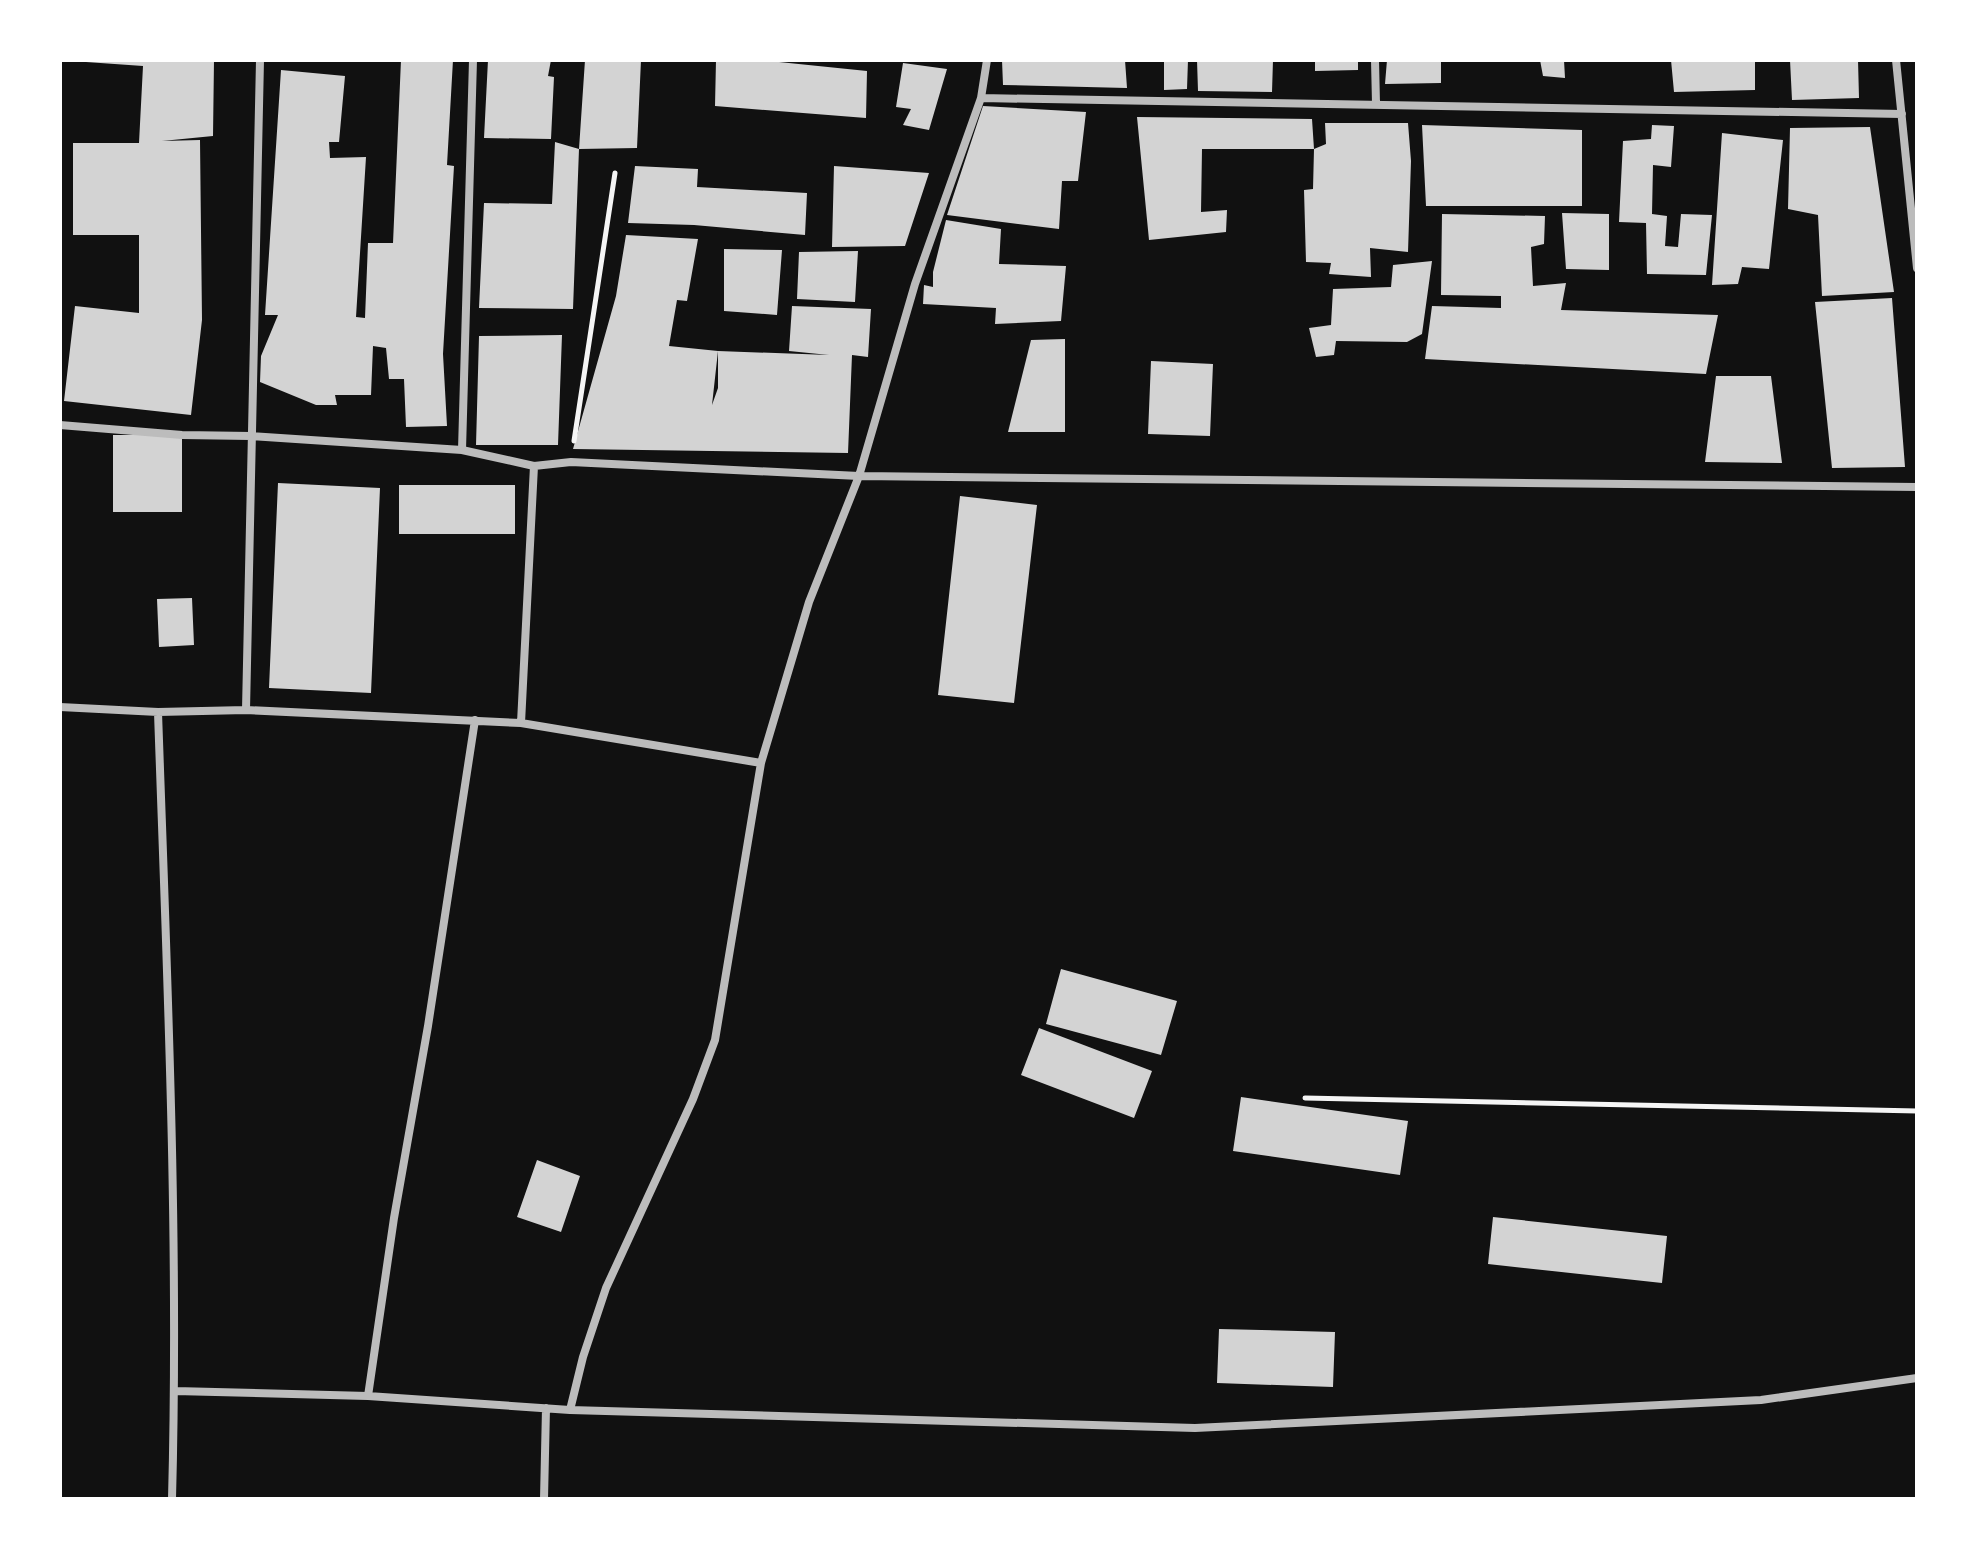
<svg xmlns="http://www.w3.org/2000/svg" width="1977" height="1559" viewBox="0 0 1977 1559" font-family="Montserrat,sans-serif">
<style>
.building{fill:#d3d3d3}
.lines{fill:none;stroke-linecap:round;stroke-linejoin:round}
.path{stroke:#f5f5f5;stroke-width:5}
.minor{stroke:#bcbcbc;stroke-width:8}
</style>
<rect width="100%" height="100%" fill="#111"/>
<!-- building -->
<path class="building" d="M86,60H214L213,136L162,141L200,140L202,320L191,415L64,401L75,306L139,313V235H73V143H139L143,66L86,62Z
M401,60H453L447,165L454,166L443,354L447,426L406,427L404,379H389L386,348L373,346L371,395H335L337,405H316L260,382L261,356L278,315H265L281,70L345,76L339,142H329L330,158L366,157L356,317L365,318L368,243H393Z
M488,60H551L548,76L554,77L551,139L484,138Z
M585,60H641L637,148L579,149Z
M716,60H759L867,71L866,118L715,106Z
M1002,60H1125L1127,88L1003,85Z
M1164,60H1188L1187,89L1164,90Z
M1197,60H1273L1272,92L1198,91Z
M1315,60H1358V70L1315,71Z
M1387,60H1441V83L1385,84Z
M1540,60H1564L1565,78L1543,76Z
M1671,60H1755V90L1674,92Z
M1790,60H1858L1859,98L1792,100Z
M903,63L947,69L929,130L903,125L911,109L896,107Z
M983,106L1086,112L1078,181H1062L1059,229L947,215Z
M1137,117L1312,119L1314,149H1202L1201,212L1227,210L1226,232L1149,240Z
M1325,123H1408L1411,161L1408,252L1370,248L1371,277L1329,274L1331,263L1306,262L1304,190L1313,189L1314,149L1326,144Z
M1422,125L1582,130V206H1426Z
M1652,125L1674,126L1671,167L1653,165L1652,214L1667,216L1665,246L1678,247L1681,214L1712,215L1706,275L1647,274L1646,223L1619,222L1623,141L1651,139Z
M1870,127L1894,292L1822,296L1818,215L1788,209L1790,128Z
M1722,133L1783,140L1769,269L1742,267L1738,284L1712,285Z
M555,142L579,149L573,309L479,308L484,203L552,204Z
M635,166L698,169L697,187L807,193L805,235L694,225L628,223Z
M834,166L929,173L905,246L832,247Z
M1562,213L1609,214V270L1566,269Z
M1442,214L1545,216L1544,244L1531,247L1533,286L1566,283L1561,310L1718,315L1706,374L1425,359L1432,306L1501,308V296L1441,295Z
M946,220L1001,229L999,264L1066,266L1061,321L995,324L996,308L923,304L924,285L933,287V272Z
M626,235L698,239L687,301L677,300L669,346L718,351L712,405L718,388V351L829,355L789,351L792,306L871,309L868,357L852,355L848,453L573,449L616,296Z
M724,249L782,250L777,315L724,311Z
M858,251L855,302L797,299L799,252Z
M1432,261L1422,334L1407,342L1336,341L1334,355L1316,357L1309,328L1331,325L1333,289L1391,287L1393,265Z
M1892,298L1905,467L1832,468L1815,302Z
M562,335L558,445H476L479,336Z
M1065,339V432H1008L1031,340Z
M1151,361L1213,364L1210,436L1148,434Z
M1716,376H1771L1782,463L1705,462Z
M113,435H182V512H113Z
M278,483L380,488L371,693L269,688Z
M399,485H515V534H399Z
M960,496L1037,505L1014,703L938,695Z
M192,598L194,645L159,647L157,599Z
M1061,969L1177,1001L1161,1055L1046,1024Z
M1039,1028L1152,1071L1134,1118L1021,1075Z
M1241,1097L1408,1121L1400,1175L1233,1151Z
M537,1160L580,1176L561,1232L517,1217Z
M1493,1217L1667,1236L1662,1283L1488,1264Z
M1219,1329L1335,1332L1333,1387L1217,1383Z"/>
<g class="lines">
<!-- path -->
<path class="path" d="M574,441L615,173
M1305,1098L1917,1111"/>
<!-- minor -->
<path class="minor" d="M1375,60L1376,104
M1896,60L1917,268
M981,98L1902,114
M60,425L182,435L251,436L462,450L534,466
M462,450L473,60
M60,707L158,712L246,710L521,723L761,763
M246,710L260,60
M158,712C167,974 179,1237 172,1499
M521,723L534,466L571,462L859,476L1917,487
M175,1391L368,1396L570,1410L1195,1428L1761,1400L1917,1378
M368,1396L394,1218L428,1026L475,720
M570,1410L583,1357L606,1288L693,1099L715,1040L761,763L809,602L859,476L915,284L981,98L987,60
M544,1499L546,1408"/>
</g>
<!-- border -->
<rect width="1977" height="1559" fill="none" stroke="#ffffff" stroke-width="124"/>
</svg>
